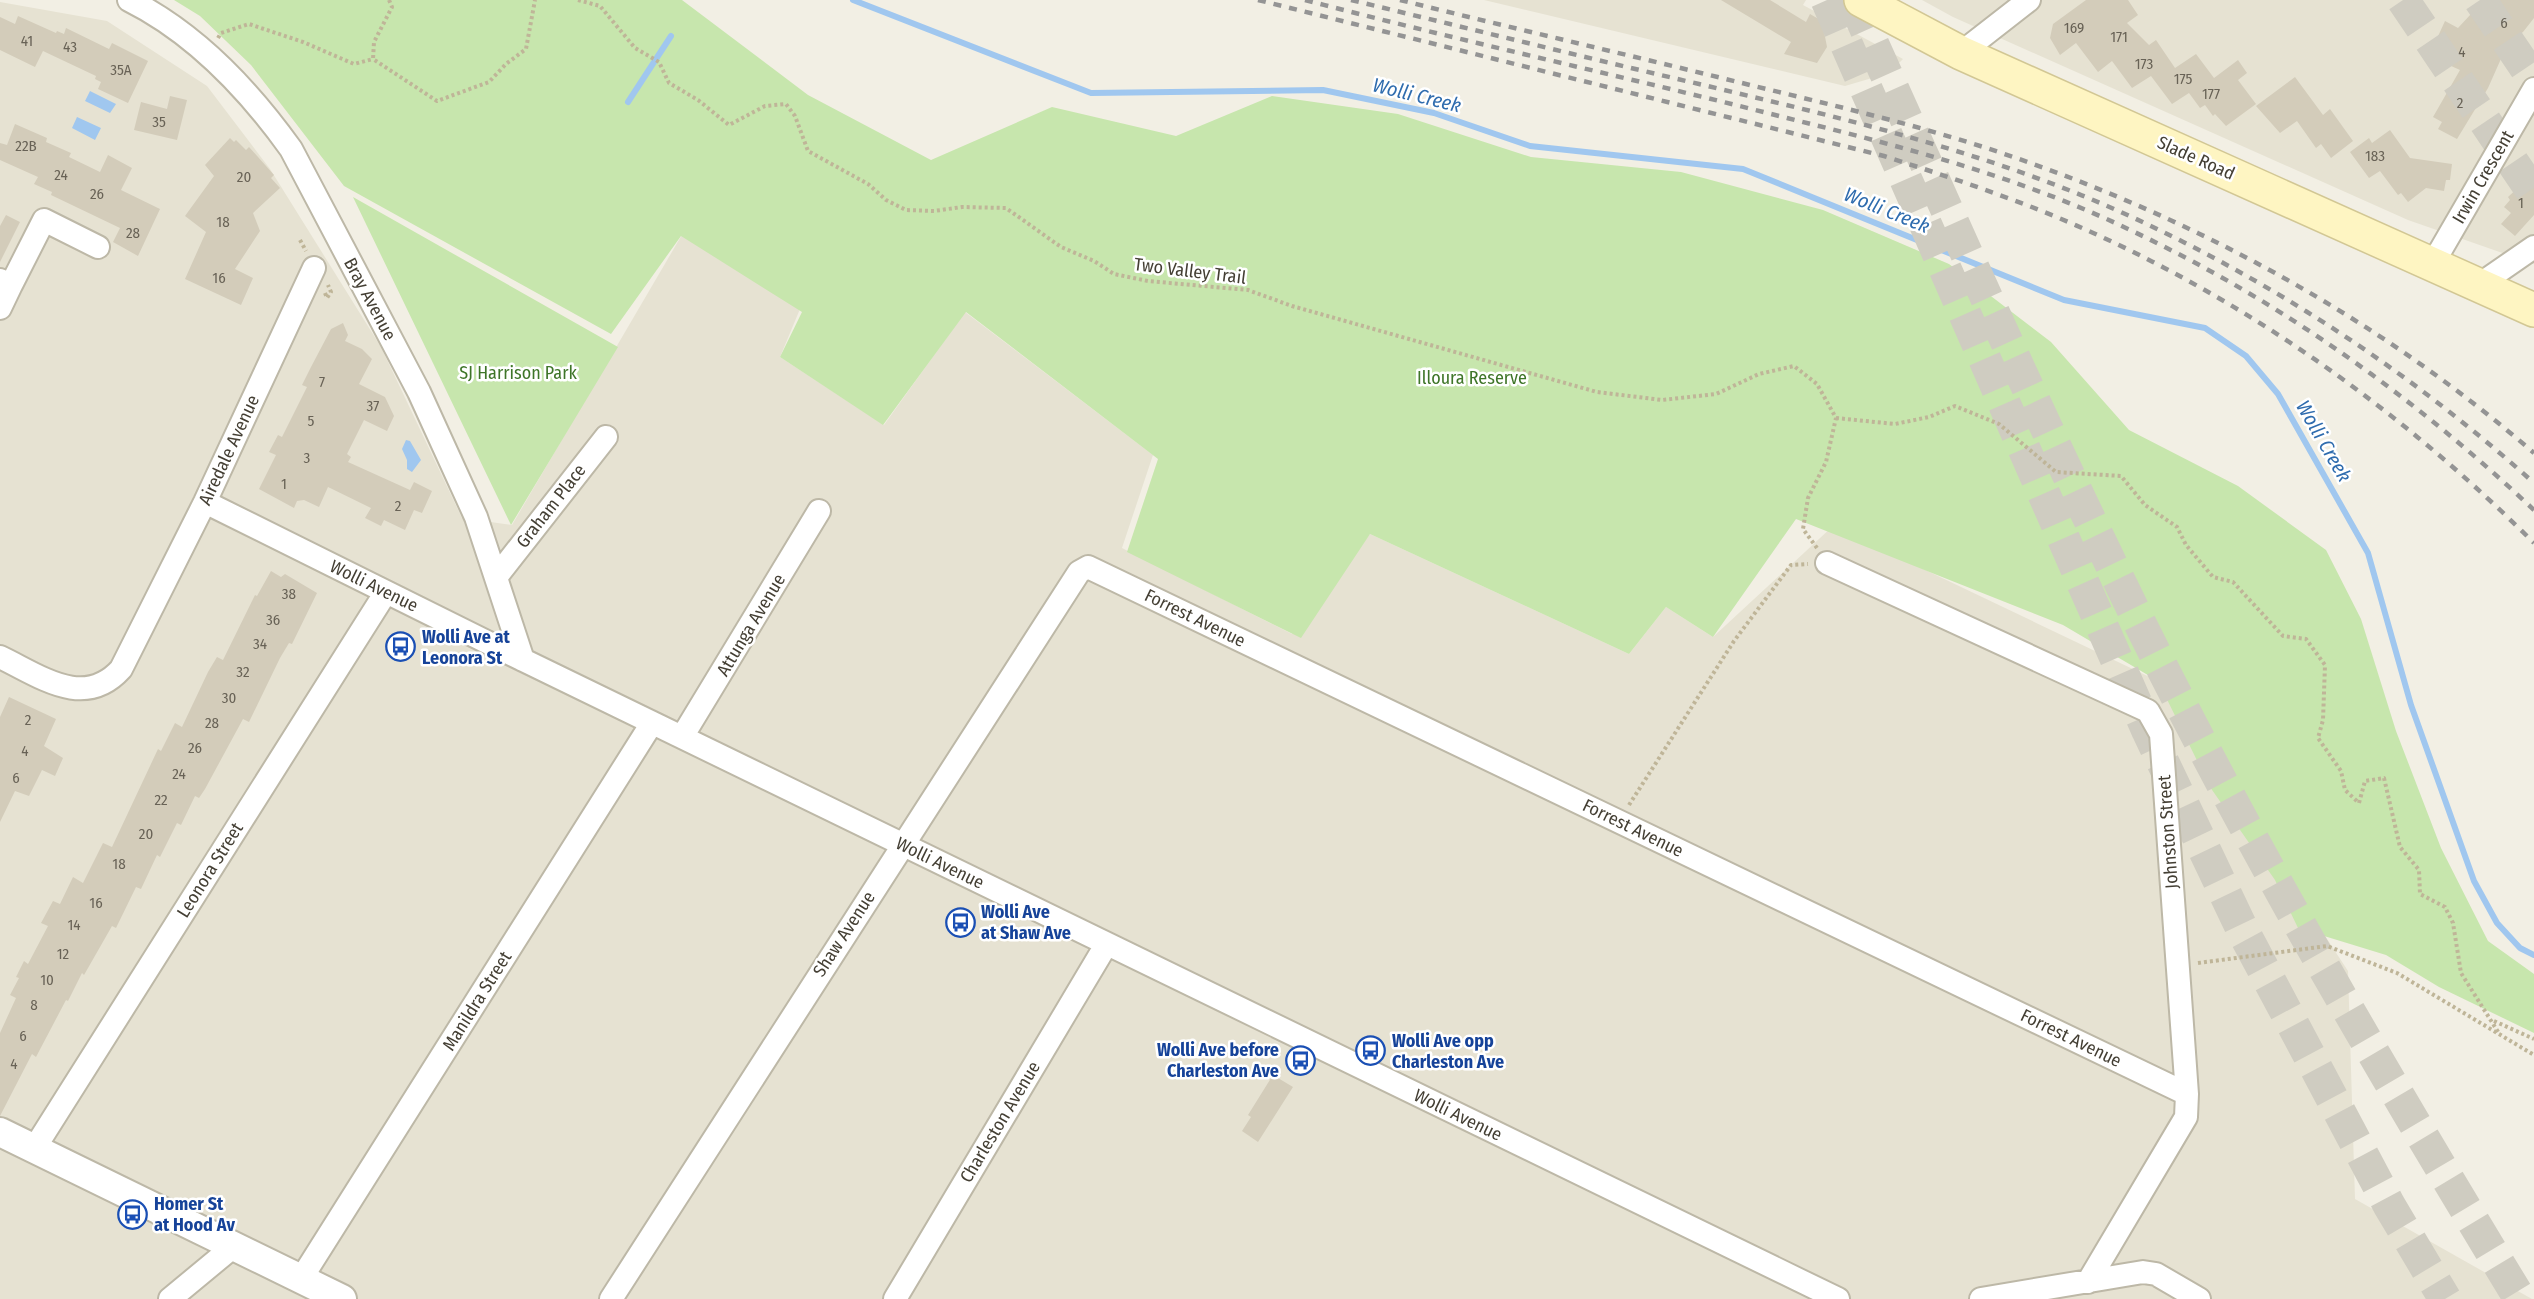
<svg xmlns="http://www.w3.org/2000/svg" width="2534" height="1299" viewBox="0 0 2534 1299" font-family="'Fira Sans Condensed',sans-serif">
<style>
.residential{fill:#e6e2d2}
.green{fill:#c7e6ad}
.water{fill:#a0c7ef}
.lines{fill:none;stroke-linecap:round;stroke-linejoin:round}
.stream{stroke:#a0c7ef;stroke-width:6}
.building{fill:#d3ccba}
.motorway-tunnel{stroke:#cfccc1;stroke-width:33;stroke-dasharray:33 16;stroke-linecap:butt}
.minor-casing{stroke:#bdb8a7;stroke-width:26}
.tertiary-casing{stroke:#bdb8a7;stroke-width:32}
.secondary-casing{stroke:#d2c794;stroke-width:36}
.path{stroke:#bfb598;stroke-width:4;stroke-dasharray:3 3;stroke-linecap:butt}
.minor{stroke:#fff;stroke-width:22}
.tertiary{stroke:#fff;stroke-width:28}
.secondary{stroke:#fef5c2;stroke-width:33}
.rail{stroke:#949494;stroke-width:4.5;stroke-dasharray:8 8;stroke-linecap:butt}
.labels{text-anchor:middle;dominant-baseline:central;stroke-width:5;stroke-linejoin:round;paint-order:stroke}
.number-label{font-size:15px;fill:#686256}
.street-label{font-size:18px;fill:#443f34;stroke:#fff}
.park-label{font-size:18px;fill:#3e7528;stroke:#fff}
.transit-label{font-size:18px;font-weight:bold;fill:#164399;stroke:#fff;text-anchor:start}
.water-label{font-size:20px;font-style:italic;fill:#2f6cae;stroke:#fff}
</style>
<rect width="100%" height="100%" fill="#f2efe4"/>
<!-- residential -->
<path class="residential" d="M1484,0H1806L1803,5L1903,59L1889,73L1845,86Z
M1922,0H2534V264L2408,220L1953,17Z
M0,2L107,21L207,86L270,169L381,347L462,518L512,525L683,233L800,309L780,357L884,425L965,312L1153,455L1122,548L1292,634L1370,534L1629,654L1666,607L1713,637L1833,526L2158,681L2348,971L2355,1199L2532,1299H0Z"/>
<!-- green -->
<path class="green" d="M174,0H682L808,95L931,160L1052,107L1176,136L1272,96L1398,114L1531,157L1681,172L1823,210L1949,264L2051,342L2129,430L2238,486L2326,550L2361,619L2396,731L2441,848L2488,941L2534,974V1033L2439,987L2386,955L2298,928L2275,880L2210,787L2158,681L2063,625L1796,519L1713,637L1666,607L1629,654L1370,534L1301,638L1127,552L1158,459L966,312L883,425L780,357L802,312L681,236L611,334L344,186L251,65L200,16Z
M353,197L618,347L511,525Z"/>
<!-- water -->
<path class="water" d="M90,91L116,104L110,113L85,101Z
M77,117L101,128L95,140L72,128Z
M406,440L410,441L421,460L412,472L407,469V460L402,449Z"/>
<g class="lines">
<!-- stream -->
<path class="stream" d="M853,0L1091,93L1323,90L1434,113L1530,146L1743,169L2064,300L2205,328L2246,356L2278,394L2368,553L2411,705L2474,881L2497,923L2520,948L2534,955
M628,102L671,36"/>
</g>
<!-- building -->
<path class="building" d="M1721,0H1770L1806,22L1810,14L1822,21L1827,47L1817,63L1784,54L1791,42Z
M2086,0H2128L2138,15L2127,23L2149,45L2156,40L2175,68L2196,54L2214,78L2238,60L2247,73L2238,80L2256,104L2226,126L2215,114L2213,116L2205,105L2200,108L2189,93L2172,104L2151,76L2132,88L2112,61L2098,72L2076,43L2060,55L2050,38L2053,24Z
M2484,0H2534V18L2523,32L2508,43L2488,88L2457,139L2438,129L2442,122L2433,117L2460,70L2429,56L2445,21L2458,28Z
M18,16L56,33L57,31L64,34L66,28L109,49L112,43L148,61L128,103L98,89L101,82L95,79L96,76L43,51L35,67L0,50V17L15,24Z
M2295,77L2323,115L2330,109L2353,141L2331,158L2321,144L2316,148L2297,121L2280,133L2256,106Z
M170,96L187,100L177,140L134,130L141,102L167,109Z
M15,124L47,138L46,142L71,153L69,157L100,172L108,155L132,168L121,190L160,209L138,256L113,242L120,228L51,195L52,192L34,184L38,177L0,160V143L7,145Z
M2390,130L2410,158L2452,164L2450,180H2446L2444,191L2426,188L2408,202L2401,193L2398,195L2380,171L2369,178L2350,152L2369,138L2372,143Z
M230,138L234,142L236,140L246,150L249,147L274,175L271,178L280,188L253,213L260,231L235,269L253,278L241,305L185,279L206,232L185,216L214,176L205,165Z
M2534,173V215L2515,236L2501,224L2511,213L2504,207L2510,200L2508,197Z
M6,215L20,222L0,262V226Z
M343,323L348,335L345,341L362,349L372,359L359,384L385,397L394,416L387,431L364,420L347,454L351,457L348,462L410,490L414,482L432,491L422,513L414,510L405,530L384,520L381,526L365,518L371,508L328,487L319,507L304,500L297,501L294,508L259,489L276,455L269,452L278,435L282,437L307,387L302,385L311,367L331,329Z
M271,571L281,577L285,574L317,593L292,644L289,643L280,658L249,722L243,719L205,789L199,798L195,796L181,825L177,823L160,857L157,855L141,889L136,887L116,928L112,926L84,975L82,973L68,1001L66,1000L36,1057L32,1054L0,1116V1033L16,998L10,995L19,978L16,977L24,961L28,964L48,926L41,923L53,901L60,904L73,877L83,883L103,843L112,847L158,749L161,751L175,723L182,727L208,672L217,657L223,660L255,595L257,596Z
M9,697L56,719L44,746L63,758L55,776L42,770L29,796L15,791L0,822V717Z
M1273,1075L1293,1087L1258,1142L1242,1131L1251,1117L1248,1115Z"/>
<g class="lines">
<!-- motorway-tunnel -->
<path class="motorway-tunnel" d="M1827,0L2148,731L2243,931L2389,1205L2445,1299
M1853,0C1943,201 2032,403 2129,601C2246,841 2382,1071 2520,1299
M2403,0L2534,194
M2480,0L2534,80"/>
<defs>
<path id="minor" d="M129,0C195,33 248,89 291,149L419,392L476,517L523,660
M1961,53L2029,0
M2432,265L2534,89
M0,280L11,285L0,308
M11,285L44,220L98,247
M2479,285L2534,247
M205,502L515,656L1838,1299
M1827,563L2148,711L2161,734L2187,1094L2186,1117L2088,1282
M497,576L606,437
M0,657C40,676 84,710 121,669L205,502L314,268
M682,737L819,511
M34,1149L386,592
M301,1279L652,723
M170,1299L234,1246
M611,1299L1079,572L1088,567L2187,1094
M895,1299L1106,945
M1981,1299L2143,1272L2156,1274L2199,1299"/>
<path id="tertiary" d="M0,1132L342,1299"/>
<path id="secondary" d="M1861,0L1961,53L2534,310"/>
</defs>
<!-- minor casing -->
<use href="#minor" class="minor-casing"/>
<!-- tertiary casing -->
<use href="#tertiary" class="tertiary-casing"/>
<!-- secondary casing -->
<use href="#secondary" class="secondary-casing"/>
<!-- path -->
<path class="path" d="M389,0L392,7L374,42L373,59L437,101L489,82L506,64L526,49L535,0
M578,0L600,6L635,48L659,62L669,83L698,100L729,125L765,106L786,104L795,116L808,151L868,184L886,200L906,210L934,211L962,207L1006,208L1061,247L1094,261L1114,274L1148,281L1248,290L1292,306L1597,392L1662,400L1716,394L1759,374L1794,366L1817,384L1836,418
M218,38L221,33L249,24L303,42L354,64L373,59
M300,240L306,251
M325,293L327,298L331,292L328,285
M1836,418L1895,424L1929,417L1955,406L1999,424L2056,472L2121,476L2145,505L2177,527L2186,545L2213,577L2233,582L2283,636L2306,639L2325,665L2323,720L2318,738L2341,771L2345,790L2359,803L2365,781L2384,778L2400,847L2419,870L2420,894L2445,907L2453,923L2461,973L2500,1035
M1817,548L1803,529L1808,498L1826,462L1836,418
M1629,805L1734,641L1791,565L1808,564
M2198,963L2327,946L2397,973L2534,1055
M2494,1021L2534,1039"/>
<!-- minor -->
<use href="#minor" class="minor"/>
<!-- tertiary -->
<use href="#tertiary" class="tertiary"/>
<!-- secondary -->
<use href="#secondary" class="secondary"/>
<!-- rail -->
<path class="rail" d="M1258,0L1884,156C1943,175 2001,194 2059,218C2237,293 2398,407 2534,543
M1305,0C1465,42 1627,77 1787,118C1903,147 2020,177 2128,229C2279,300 2413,396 2534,510
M1351,0C1467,28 1583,57 1699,84C1846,119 1996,154 2134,218C2280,286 2414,375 2534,483
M1400,0C1516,29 1633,56 1750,85C1840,107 1931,128 2019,159C2206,224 2384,323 2534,453"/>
</g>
<!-- icons -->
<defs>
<symbol id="bus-ring" viewBox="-11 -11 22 22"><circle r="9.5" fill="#fff" stroke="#1a4fb4" stroke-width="1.5"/><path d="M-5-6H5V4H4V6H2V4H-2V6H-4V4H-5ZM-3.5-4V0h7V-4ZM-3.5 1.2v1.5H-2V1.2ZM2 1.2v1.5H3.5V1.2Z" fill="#1a4fb4"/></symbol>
</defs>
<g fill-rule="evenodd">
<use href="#bus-ring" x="384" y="630" width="33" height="33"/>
<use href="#bus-ring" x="944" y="906" width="33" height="33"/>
<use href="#bus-ring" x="1354" y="1034" width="33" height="33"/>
<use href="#bus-ring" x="1284" y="1044" width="33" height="33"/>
<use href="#bus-ring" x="116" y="1198" width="33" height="33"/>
</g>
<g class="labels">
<!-- number labels -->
<g class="number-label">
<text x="2504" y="23">6</text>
<text x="2074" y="28">169</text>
<text x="2119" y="37">171</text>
<text x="27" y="41">41</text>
<text x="70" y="47">43</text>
<text x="2462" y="52">4</text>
<text x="2144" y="64">173</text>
<text x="121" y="70">35A</text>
<text x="2183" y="79">175</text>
<text x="2211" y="94">177</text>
<text x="2460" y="103">2</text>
<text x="159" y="122">35</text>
<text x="26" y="146">22B</text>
<text x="2375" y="156">183</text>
<text x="61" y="175">24</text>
<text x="244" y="177">20</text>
<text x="97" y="194">26</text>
<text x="2521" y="203">1</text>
<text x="223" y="222">18</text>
<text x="133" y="233">28</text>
<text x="219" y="278">16</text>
<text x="322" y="382">7</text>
<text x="373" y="406">37</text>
<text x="311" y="421">5</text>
<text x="307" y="458">3</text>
<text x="284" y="484">1</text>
<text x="398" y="506">2</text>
<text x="289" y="594">38</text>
<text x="273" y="620">36</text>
<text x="260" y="644">34</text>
<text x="243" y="672">32</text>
<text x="229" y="698">30</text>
<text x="28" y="720">2</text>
<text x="212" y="723">28</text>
<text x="195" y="748">26</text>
<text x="25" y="751">4</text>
<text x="179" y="774">24</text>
<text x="16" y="778">6</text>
<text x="161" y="800">22</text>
<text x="146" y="834">20</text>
<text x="119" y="864">18</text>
<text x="96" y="903">16</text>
<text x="74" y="925">14</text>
<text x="63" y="954">12</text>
<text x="47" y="980">10</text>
<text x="34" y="1005">8</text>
<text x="23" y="1036">6</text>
<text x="14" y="1064">4</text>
</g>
<!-- street labels -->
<g class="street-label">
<text transform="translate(2196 158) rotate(24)">Slade Road</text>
<text transform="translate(2483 177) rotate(-60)">Irwin Crescent</text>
<text transform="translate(1190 271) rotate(7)">Two Valley Trail</text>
<text transform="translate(370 299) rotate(62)">Bray Avenue</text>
<text transform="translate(229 450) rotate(-65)">Airedale Avenue</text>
<text transform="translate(551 506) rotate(-52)">Graham Place</text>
<text transform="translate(374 586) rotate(26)">Wolli Avenue</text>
<text transform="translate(1195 618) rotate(26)">Forrest Avenue</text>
<text transform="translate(751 625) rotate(-59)">Attunga Avenue</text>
<text transform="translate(1633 828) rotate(26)">Forrest Avenue</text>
<text transform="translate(2168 832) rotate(-94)">Johnston Street</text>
<text transform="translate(940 863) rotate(26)">Wolli Avenue</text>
<text transform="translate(210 870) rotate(-58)">Leonora Street</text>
<text transform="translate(844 934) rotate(-57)">Shaw Avenue</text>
<text transform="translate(477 1001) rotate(-58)">Manildra Street</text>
<text transform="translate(2071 1038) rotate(26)">Forrest Avenue</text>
<text transform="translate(1458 1115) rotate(26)">Wolli Avenue</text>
<text transform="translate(1000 1122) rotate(-59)">Charleston Avenue</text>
</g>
<!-- park labels -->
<g class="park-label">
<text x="518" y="373">SJ Harrison Park</text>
<text x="1472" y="378">Illoura Reserve</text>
</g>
<!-- transit labels -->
<g class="transit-label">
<text x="422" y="637">Wolli Ave at<tspan x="422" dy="21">Leonora St</tspan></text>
<text x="981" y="912">Wolli Ave<tspan x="981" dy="21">at Shaw Ave</tspan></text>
<text x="1392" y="1041">Wolli Ave opp<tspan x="1392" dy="21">Charleston Ave</tspan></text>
<text x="1279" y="1050" text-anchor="end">Wolli Ave before<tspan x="1279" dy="21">Charleston Ave</tspan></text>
<text x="154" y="1204">Homer St<tspan x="154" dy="21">at Hood Av</tspan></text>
</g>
<!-- water labels -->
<g class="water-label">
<text transform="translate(1417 95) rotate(14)">Wolli Creek</text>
<text transform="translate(1887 210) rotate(22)">Wolli Creek</text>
<text transform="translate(2324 441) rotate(60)">Wolli Creek</text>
</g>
</g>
</svg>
